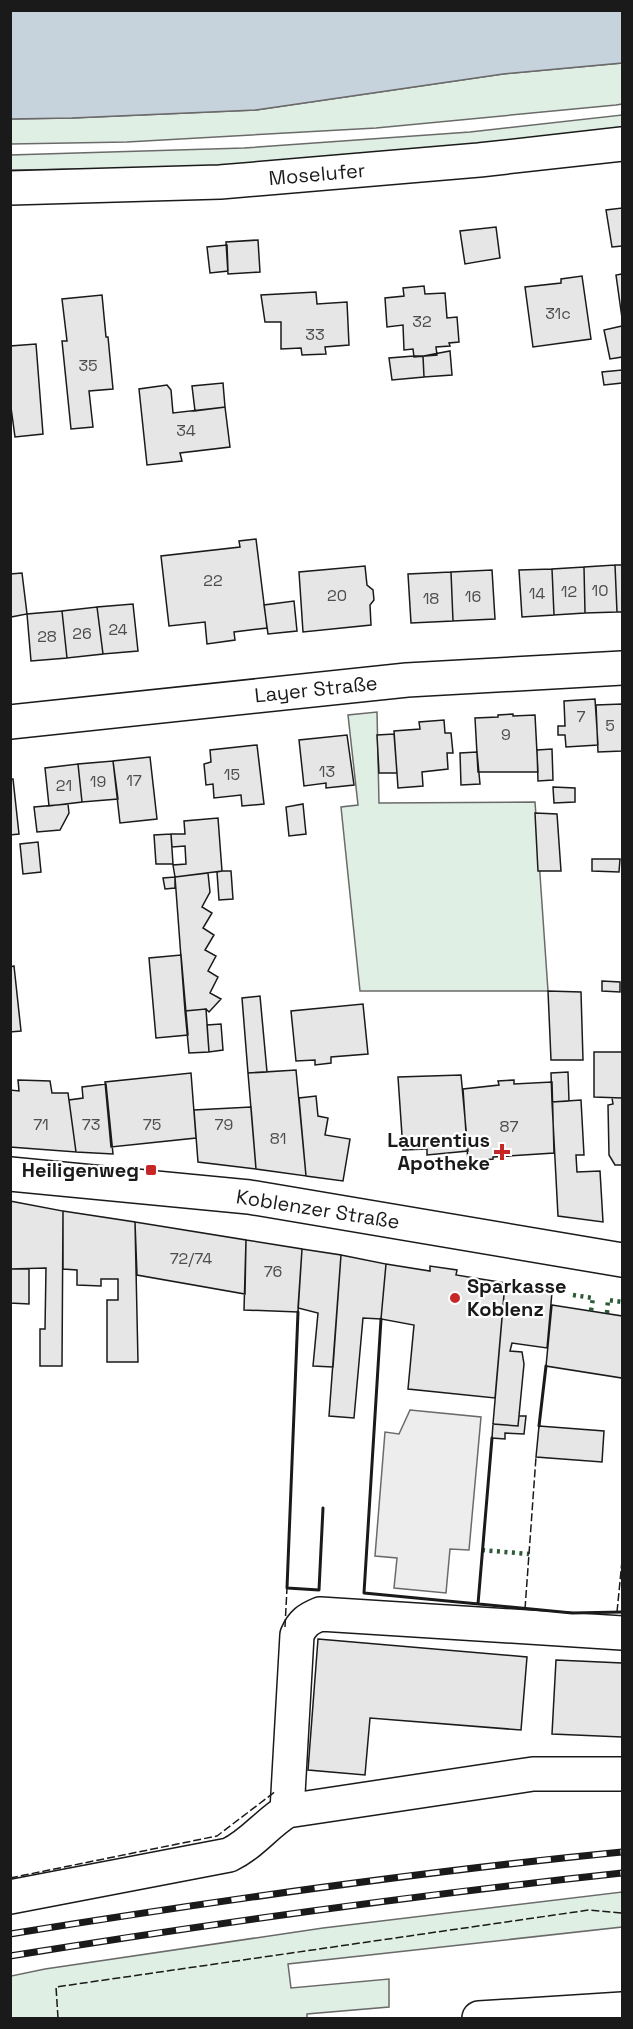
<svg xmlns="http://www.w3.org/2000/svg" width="633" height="2029" viewBox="0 0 633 2029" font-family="'Space Grotesk',sans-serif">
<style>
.green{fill:#e0efe3;stroke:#6a6a6a;stroke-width:1.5}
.parking{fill:#ededed;stroke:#6a6a6a;stroke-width:1.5}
.water{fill:#c6d2dc;stroke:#6a6a6a;stroke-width:1.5}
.building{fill:#e6e6e6;stroke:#1a1a1a;stroke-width:1.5}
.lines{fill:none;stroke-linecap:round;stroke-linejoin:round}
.minor-casing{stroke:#1a1a1a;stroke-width:36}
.major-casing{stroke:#1a1a1a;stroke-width:36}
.minor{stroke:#fff;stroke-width:33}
.major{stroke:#fff;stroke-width:33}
.rail-casing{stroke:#1a1a1a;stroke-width:7}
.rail{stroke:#fff;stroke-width:4.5;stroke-dasharray:14;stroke-linecap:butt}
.hedge{stroke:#2b5a34;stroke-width:4.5;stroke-dasharray:3 4.5;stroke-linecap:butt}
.fence{stroke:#1a1a1a;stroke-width:1.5;stroke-dasharray:8 3;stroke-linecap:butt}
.wall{stroke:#1a1a1a;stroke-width:3}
.poi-dot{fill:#c62828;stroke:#fff;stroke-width:2}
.labels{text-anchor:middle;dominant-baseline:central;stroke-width:4.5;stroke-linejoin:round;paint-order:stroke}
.number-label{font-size:16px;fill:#4d4d4d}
.street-label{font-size:20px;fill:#1a1a1a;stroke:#fff}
.poi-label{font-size:20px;font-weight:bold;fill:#1a1a1a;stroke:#fff;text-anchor:end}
</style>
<rect width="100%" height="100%" fill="#fff"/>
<!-- green -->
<path class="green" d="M622,63V104L616,105L376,128L127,142L11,144L10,119L72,118L256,110L503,74Z
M622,115V129L471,149L244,167L11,170L10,155L244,148L470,132Z
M377,712L379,803L535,802L548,991H360L341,807L358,805L348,715Z
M622,1892V1927L288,1964L291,1988L389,1979V2007L307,2014V2018H11V1976L45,1969L323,1928Z"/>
<!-- parking -->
<path class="parking" d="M410,1410L481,1417L469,1550L450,1549L446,1593L394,1588L397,1558L375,1556L385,1432L399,1434Z"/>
<!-- water -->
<path class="water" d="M10,11H622V63L503,74L256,110L72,118L11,119Z"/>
<!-- building -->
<path class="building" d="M622,208V246L612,247L606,210Z
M496,227L500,258L465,264L460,231Z
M258,240L260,272L228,274L226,242Z
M227,245L228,271L210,273L207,247Z
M622,274V318L616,275Z
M582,276L591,339L533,347L525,287L561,283V279Z
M424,286L425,294L445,293L447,318L457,317L459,342L449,343L450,346L436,347L437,355L414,357L413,349L404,350L403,325L387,327L385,298L404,296L403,288Z
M316,292L317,304L347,302L349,345L325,347L326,354L302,355L301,348L281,349V322H265L261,295Z
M102,295L106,337H108L113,389L89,391L93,427L71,429L62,341H67L62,299Z
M622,326V357L610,359L604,330Z
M36,344L43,434L15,437L10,400V346Z
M450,351L452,375L424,377L423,356Z
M414,356H423L424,377L392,380L389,358Z
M622,370V383L604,385L602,372Z
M223,383L225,407L195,411L192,386Z
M167,385L171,390L173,413L225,407L230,447L180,453L182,461L147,465L139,389Z
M256,539L267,628L234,632L235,640L207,644L205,622L169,626L161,556L240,547L239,541Z
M615,565H622V612H617Z
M615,565L617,612L585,613L584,567Z
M365,566L367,585L373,590L374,600L370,605L371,625L303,632L299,572Z
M584,567L585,613L554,615L552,569Z
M552,569L554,615L522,617L519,570Z
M492,570L495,619L453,621L451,572Z
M451,572L453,621L411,623L408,574Z
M22,573L27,614L11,617L10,574Z
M294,601L297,631L268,634L264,605Z
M133,604L138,651L103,654L97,607Z
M97,607L103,654L67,658L62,611Z
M62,611L67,658L31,661L27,614Z
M595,699L598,745L566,747L565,735H558V726H565L564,701Z
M622,704V751L598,752L596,705Z
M513,714V716L535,715L538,772H478L475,718L498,717V715Z
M444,720L445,733H451L453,753H447L448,769L422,772L423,786L398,788L394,731L420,729L419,722Z
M394,734L397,773H379L377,735Z
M347,735L354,785L326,788V783L304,786L299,740Z
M257,745L264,804L242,806L241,795L214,798L213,784L206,785L204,764L211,762L210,750Z
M552,749L553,780L538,781L537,750Z
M477,752L480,784L461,785L460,753Z
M150,757L157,819L120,823L113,761Z
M113,761L118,799L82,802L78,764Z
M78,764L82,802L49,806L45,768Z
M10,779H13L19,834L10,835Z
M553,787L575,788V802L554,803Z
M68,804L69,813L60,830L37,832L34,807Z
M303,804L306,834L289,836L286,807Z
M535,813L557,814L561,871H538Z
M218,818L222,871L175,877L173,865L186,864L185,846L172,847L171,834H185L184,821Z
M171,834L173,864H156L154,835Z
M38,842L41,872L23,874L20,844Z
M592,859H620L619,872L592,871Z
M222,871H231L233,899L219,900L217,872Z
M208,873L210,892L202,907L212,913L203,928L214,935L205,950L216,956L208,971L218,977L210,993L221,999L209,1012L206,1009L185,1011L175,877Z
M175,877V888L165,889L163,878Z
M181,955L188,1035L156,1038L149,958Z
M14,966L21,1031L10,1032V967Z
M602,981L620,982V992L602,991Z
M548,991L581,992L583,1060H551Z
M260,996L267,1072L248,1073L242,998Z
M363,1004L368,1054L331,1057V1063L315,1065V1060L296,1061L291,1011Z
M206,1009L209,1052L189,1053L185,1011Z
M221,1024L223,1050L209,1052L207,1025Z
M594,1052H622V1098L594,1097Z
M296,1070L306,1176L256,1169L248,1073Z
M568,1072L569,1101L552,1102L551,1073Z
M191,1073L196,1138L111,1147L105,1082Z
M461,1075L468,1151L427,1155V1149L403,1150L398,1077Z
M18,1080L50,1081L52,1093H68L76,1152L10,1147V1090L19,1091Z
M514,1080V1084L552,1082L554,1153L493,1157V1159L468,1162L463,1089L499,1085L498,1081Z
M106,1084L113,1154L76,1152L69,1100L83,1098L82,1087Z
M316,1096L318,1116L328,1118L325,1135L350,1139L343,1181L306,1176L299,1098Z
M612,1098H622V1165H615L609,1155L608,1105L613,1104Z
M581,1100L584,1155H576L577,1172L600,1171L603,1222L558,1216L552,1102Z
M251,1107L256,1169L198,1162L194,1110Z
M10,1201L63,1211L62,1366H40V1329H45L46,1268L10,1269Z
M63,1211L135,1222L138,1362H107V1300H118V1279H101V1286L77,1285V1270L63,1269Z
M135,1222L246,1240L245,1294L137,1275Z
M246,1240L302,1249L298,1312L244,1310Z
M302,1249L341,1255L333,1367L313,1366L318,1313L298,1308Z
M341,1255L386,1264L381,1319L363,1318L354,1418L329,1416Z
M386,1264L430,1271V1266L457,1270L456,1275L505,1283L495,1398L408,1389L414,1325L381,1319Z
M10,1269H29V1304L10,1303Z
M505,1283L552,1292L547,1348L512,1343L510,1351L522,1352L524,1364L518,1426L493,1424Z
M552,1305L622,1316V1378L546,1366Z
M519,1416H526L524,1434L505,1433V1439L492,1438L493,1424L518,1426Z
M539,1426L604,1431L602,1462L536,1457Z
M318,1639L527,1657L521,1730L370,1718L365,1775L308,1770Z
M556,1660L622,1663V1737L552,1734Z"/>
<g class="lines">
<defs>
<path id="minor" d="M10,722L407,680L622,668
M10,1174L249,1197L622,1260
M287,1811L297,1635C302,1623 308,1619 320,1614L622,1633
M10,1897L229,1855C252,1844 266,1824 287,1811L533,1774H622
M479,2018L622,2009"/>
<path id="major" d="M10,188L220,182L479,160L622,144"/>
</defs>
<!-- minor casing -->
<use href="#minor" class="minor-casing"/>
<!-- major casing -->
<use href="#major" class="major-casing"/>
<!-- minor -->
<use href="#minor" class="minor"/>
<!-- major -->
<use href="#major" class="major"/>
<defs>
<path id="rail" d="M10,1934C214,1901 418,1872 622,1852
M10,1956C214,1923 418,1895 622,1873"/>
</defs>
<!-- rail casing -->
<use href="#rail" class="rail-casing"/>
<!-- rail -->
<use href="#rail" class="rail"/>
<!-- hedge -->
<path class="hedge" d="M573,1295L593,1298L591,1311
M607,1313L608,1300L622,1302
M482,1550L529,1554"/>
<!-- fence -->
<path class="fence" d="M525,1609L536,1457
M617,1612L622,1561
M285,1627L287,1588
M10,1878L217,1836L276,1791
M58,2018L56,1987L589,1910L622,1913"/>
<!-- wall -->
<path class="wall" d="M298,1312L287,1588L319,1590L323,1508
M381,1319L364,1593L572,1613L622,1612
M539,1426L546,1366
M478,1604L492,1438"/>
</g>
<!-- markers -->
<g class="poi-dot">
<path d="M499 1143h6v6h6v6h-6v6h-6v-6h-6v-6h6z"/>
<rect x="145" y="1164" width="12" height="12" rx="3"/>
<circle cx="455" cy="1298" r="6"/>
</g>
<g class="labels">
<!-- number labels -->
<g class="number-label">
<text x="558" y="313">31c</text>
<text x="422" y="321">32</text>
<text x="315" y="334">33</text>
<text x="88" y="365">35</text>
<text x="186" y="430">34</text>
<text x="213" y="580">22</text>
<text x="600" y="590">10</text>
<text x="569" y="591">12</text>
<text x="537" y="593">14</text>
<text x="337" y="595">20</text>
<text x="473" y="596">16</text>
<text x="431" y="598">18</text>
<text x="118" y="629">24</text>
<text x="82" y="633">26</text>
<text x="47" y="636">28</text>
<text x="581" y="716">7</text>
<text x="610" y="725">5</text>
<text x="506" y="734">9</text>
<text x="327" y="771">13</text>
<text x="232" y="774">15</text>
<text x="134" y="780">17</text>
<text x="98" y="781">19</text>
<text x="64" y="785">21</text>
<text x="41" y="1124">71</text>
<text x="91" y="1124">73</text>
<text x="152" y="1124">75</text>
<text x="224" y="1124">79</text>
<text x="509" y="1126">87</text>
<text x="278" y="1138">81</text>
<text x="191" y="1258">72/74</text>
<text x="273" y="1271">76</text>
</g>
<!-- street labels -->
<g class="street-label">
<text transform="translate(317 174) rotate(-5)">Moselufer</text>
<text transform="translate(316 689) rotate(-6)">Layer Straße</text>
<text transform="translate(318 1209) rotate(9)">Koblenzer Straße</text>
</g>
<!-- poi labels -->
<g class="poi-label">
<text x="490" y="1140">Laurentius<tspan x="490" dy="23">Apotheke</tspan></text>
<text x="139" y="1170">Heiligenweg</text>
<text x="467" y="1286" text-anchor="start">Sparkasse<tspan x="467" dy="23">Koblenz</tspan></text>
</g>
</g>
<!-- border -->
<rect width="633" height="2029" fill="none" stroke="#1a1a1a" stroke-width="24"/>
</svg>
